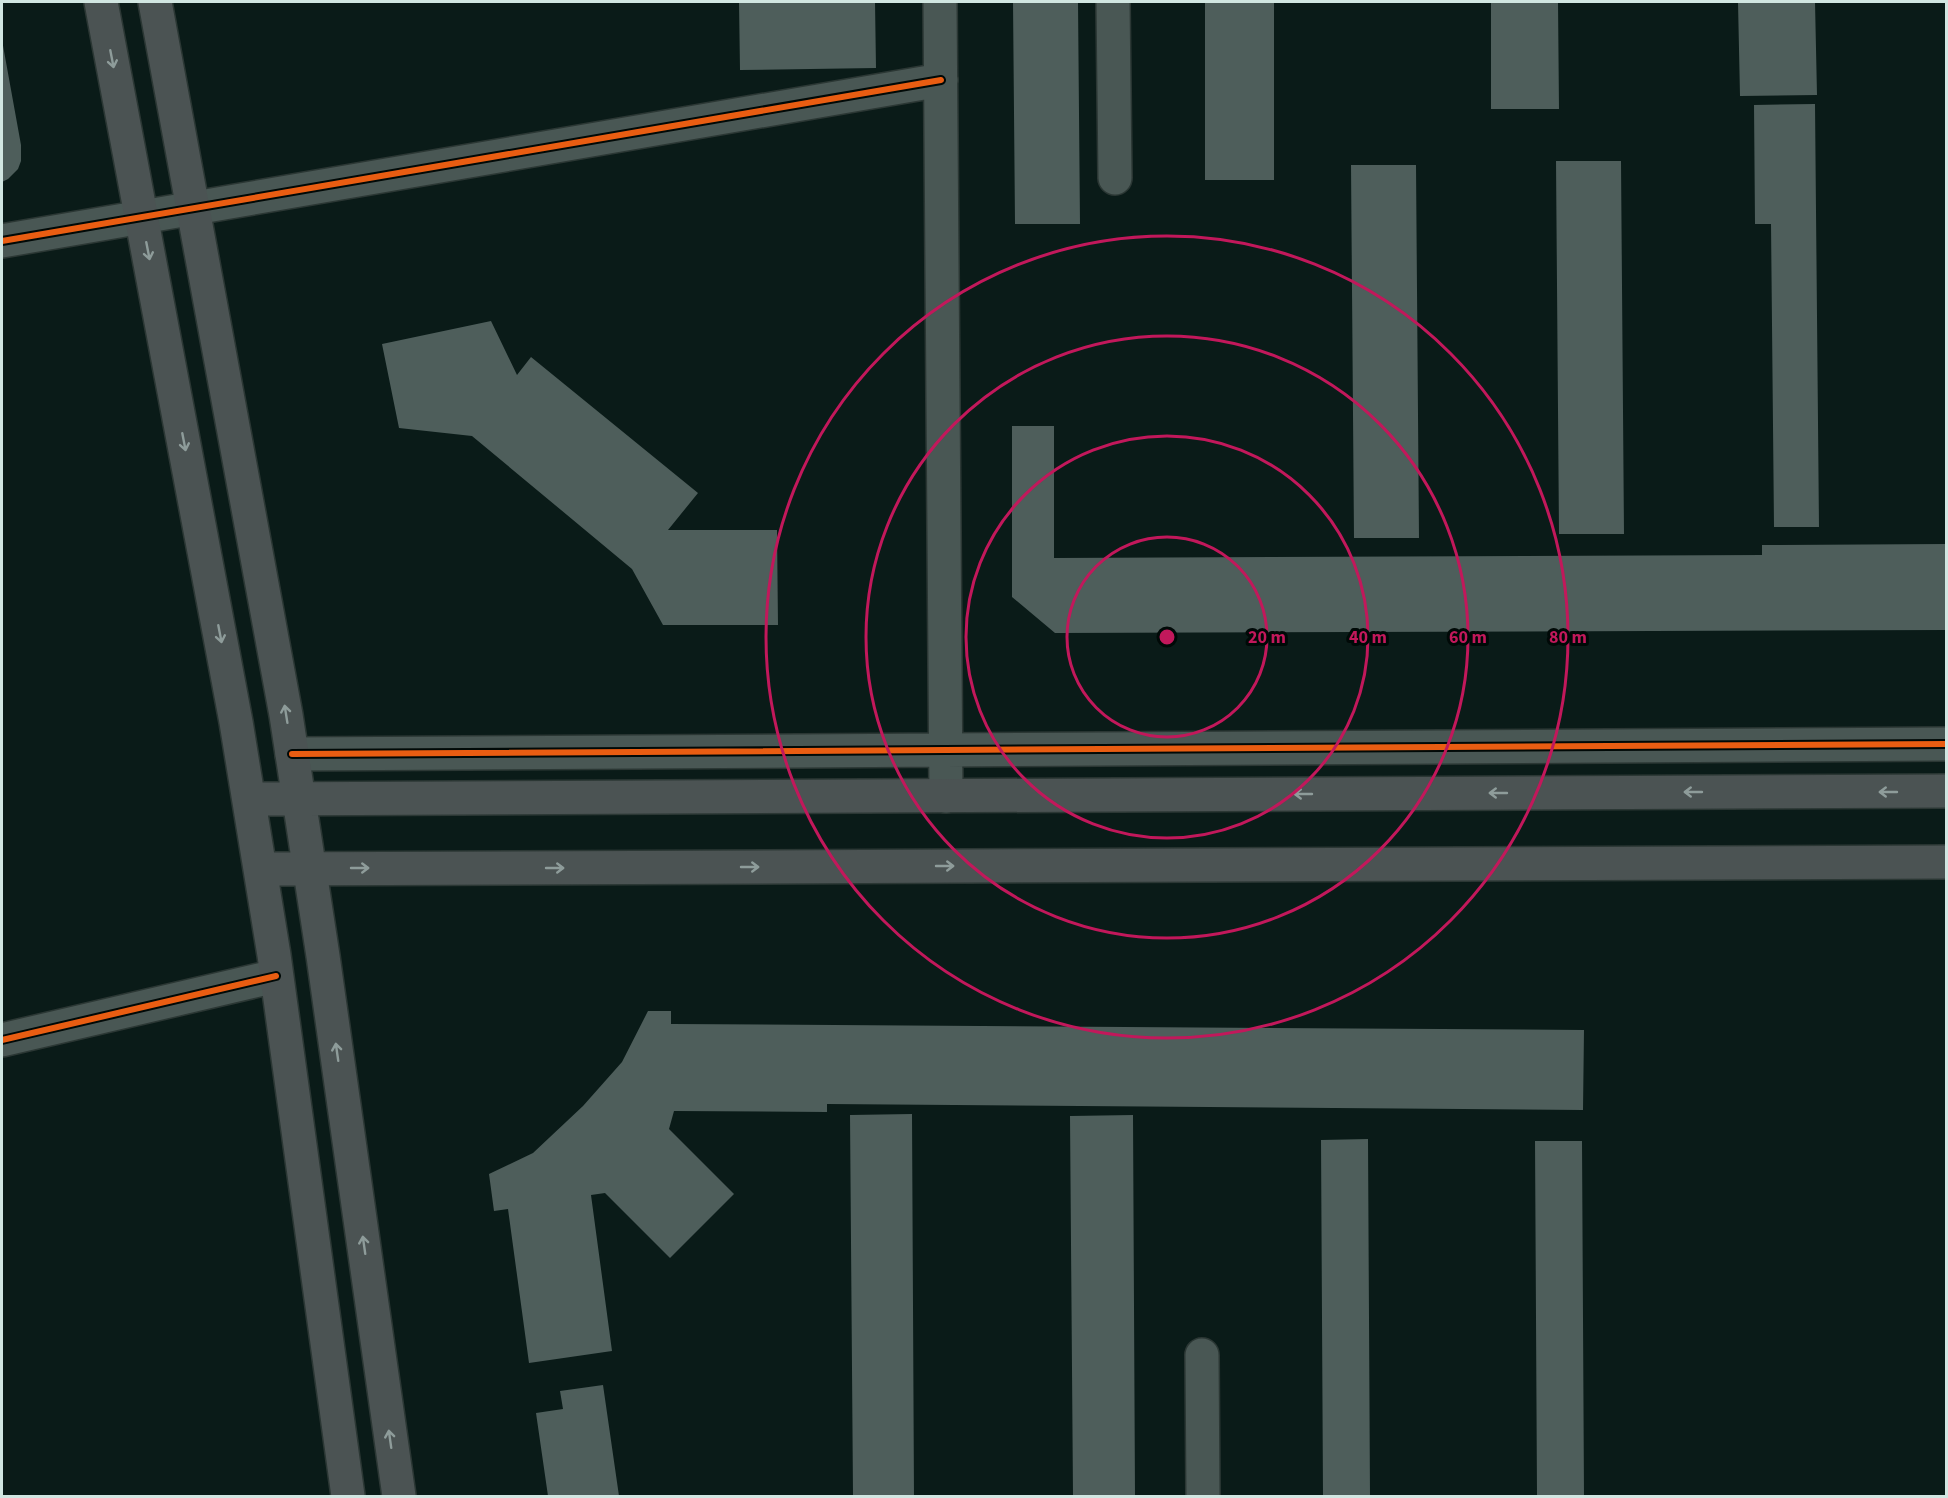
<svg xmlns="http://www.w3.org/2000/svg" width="1948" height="1498" viewBox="0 0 1948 1498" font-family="'Source Sans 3',sans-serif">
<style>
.building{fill:#4e5e5b}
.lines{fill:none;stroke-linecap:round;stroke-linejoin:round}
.minor-casing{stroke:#2b3734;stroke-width:36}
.major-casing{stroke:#2b3734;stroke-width:36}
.minor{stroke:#495754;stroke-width:33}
.major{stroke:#4b5353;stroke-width:33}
.cycleway-casing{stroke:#000907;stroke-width:10}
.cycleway{stroke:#e95d12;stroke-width:6}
.oneway{stroke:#8e9c9a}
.ring{fill:none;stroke:#c2185b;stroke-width:3}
.centre{fill:#c2185b;stroke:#000907;stroke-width:3}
.ring-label{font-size:18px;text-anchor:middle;font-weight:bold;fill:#c2185b;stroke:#000907;stroke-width:6;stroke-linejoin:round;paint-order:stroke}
</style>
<rect width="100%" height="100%" fill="#0a1b18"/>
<!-- building -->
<path class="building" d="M739,2H875L876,68L740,70Z
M1013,2H1078L1080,224H1015Z
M1205,2H1274V180H1205Z
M1491,2H1558L1559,109H1491Z
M1738,2H1815L1817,95L1740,96Z
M2,40L21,145V161L18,169L8,179L2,182Z
M1815,104L1819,527H1774L1771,224H1755L1754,105Z
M1556,161H1621L1624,534H1559Z
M1351,165H1416L1419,538H1354Z
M491,321L517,375L531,357L698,493L668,530H777L778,625H663L632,569L472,436L399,428L382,344Z
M1012,426H1054V558L1762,555V545L1946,544V630L1055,633L1012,597Z
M648,1011H671V1024L1584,1030L1583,1110L827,1104V1112L674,1111L669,1129L734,1194L670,1258L605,1193L591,1195L612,1351L529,1363L508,1209L494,1211L489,1174L533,1153L583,1106L622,1062Z
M912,1114L914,1496H853L850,1115Z
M1133,1115L1135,1496H1073L1070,1116Z
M1368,1139L1370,1496H1323L1321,1140Z
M1535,1141H1582L1584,1496H1537Z
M603,1385L619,1496H548L536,1413L563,1409L560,1391Z"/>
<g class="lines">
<defs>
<path id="minor" d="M940,2L946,796
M1113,2L1115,178
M2,241L941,80
M292,754L1946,744
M2,1040L276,976
M1202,1355L1203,1496"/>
<path id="major" d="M101,2L236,722L274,955L348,1496
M155,2L286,715L323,956L399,1496
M249,799L1946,791
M260,869L1946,862"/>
</defs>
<!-- minor casing -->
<use href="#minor" class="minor-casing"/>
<!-- major casing -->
<use href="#major" class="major-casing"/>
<!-- minor -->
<use href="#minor" class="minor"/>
<!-- major -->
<use href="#major" class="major"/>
<defs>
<path id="cycleway" d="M2,241L941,80
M292,754L1946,744
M2,1040L276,976"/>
</defs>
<!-- cycleway casing -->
<use href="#cycleway" class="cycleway-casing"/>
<!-- cycleway -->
<use href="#cycleway" class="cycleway"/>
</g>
<!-- one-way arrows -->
<defs><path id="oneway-shaft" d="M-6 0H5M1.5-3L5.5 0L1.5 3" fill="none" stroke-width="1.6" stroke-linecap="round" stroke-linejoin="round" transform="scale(1.5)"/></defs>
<g class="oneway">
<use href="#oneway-shaft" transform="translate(112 59) rotate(79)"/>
<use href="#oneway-shaft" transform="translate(148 251) rotate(79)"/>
<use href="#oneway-shaft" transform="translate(184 442) rotate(79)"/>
<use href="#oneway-shaft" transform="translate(220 634) rotate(79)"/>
<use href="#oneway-shaft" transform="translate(286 714) rotate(-99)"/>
<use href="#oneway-shaft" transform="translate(1693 792) rotate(180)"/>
<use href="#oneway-shaft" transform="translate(1888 792) rotate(180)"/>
<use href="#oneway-shaft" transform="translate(1498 793) rotate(180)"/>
<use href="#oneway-shaft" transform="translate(1303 794) rotate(180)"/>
<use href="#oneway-shaft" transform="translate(945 866)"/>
<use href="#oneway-shaft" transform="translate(750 867)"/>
<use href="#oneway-shaft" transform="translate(360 868)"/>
<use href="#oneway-shaft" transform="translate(555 868)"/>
<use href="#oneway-shaft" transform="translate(337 1052) rotate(-98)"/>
<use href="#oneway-shaft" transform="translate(364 1245) rotate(-98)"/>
<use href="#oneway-shaft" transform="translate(390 1439) rotate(-98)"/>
</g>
<!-- distance rings -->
<g class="ring">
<circle cx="1167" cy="637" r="100"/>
<circle cx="1167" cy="637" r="201"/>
<circle cx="1167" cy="637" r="301"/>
<circle cx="1167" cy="637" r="401"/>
</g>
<circle cx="1167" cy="637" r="9" class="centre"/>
<g class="ring-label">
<text x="1267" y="643">20 m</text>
<text x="1368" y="643">40 m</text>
<text x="1468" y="643">60 m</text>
<text x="1568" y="643">80 m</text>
</g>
<!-- border -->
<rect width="1948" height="1498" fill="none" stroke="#d1e6e1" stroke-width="6"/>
</svg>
